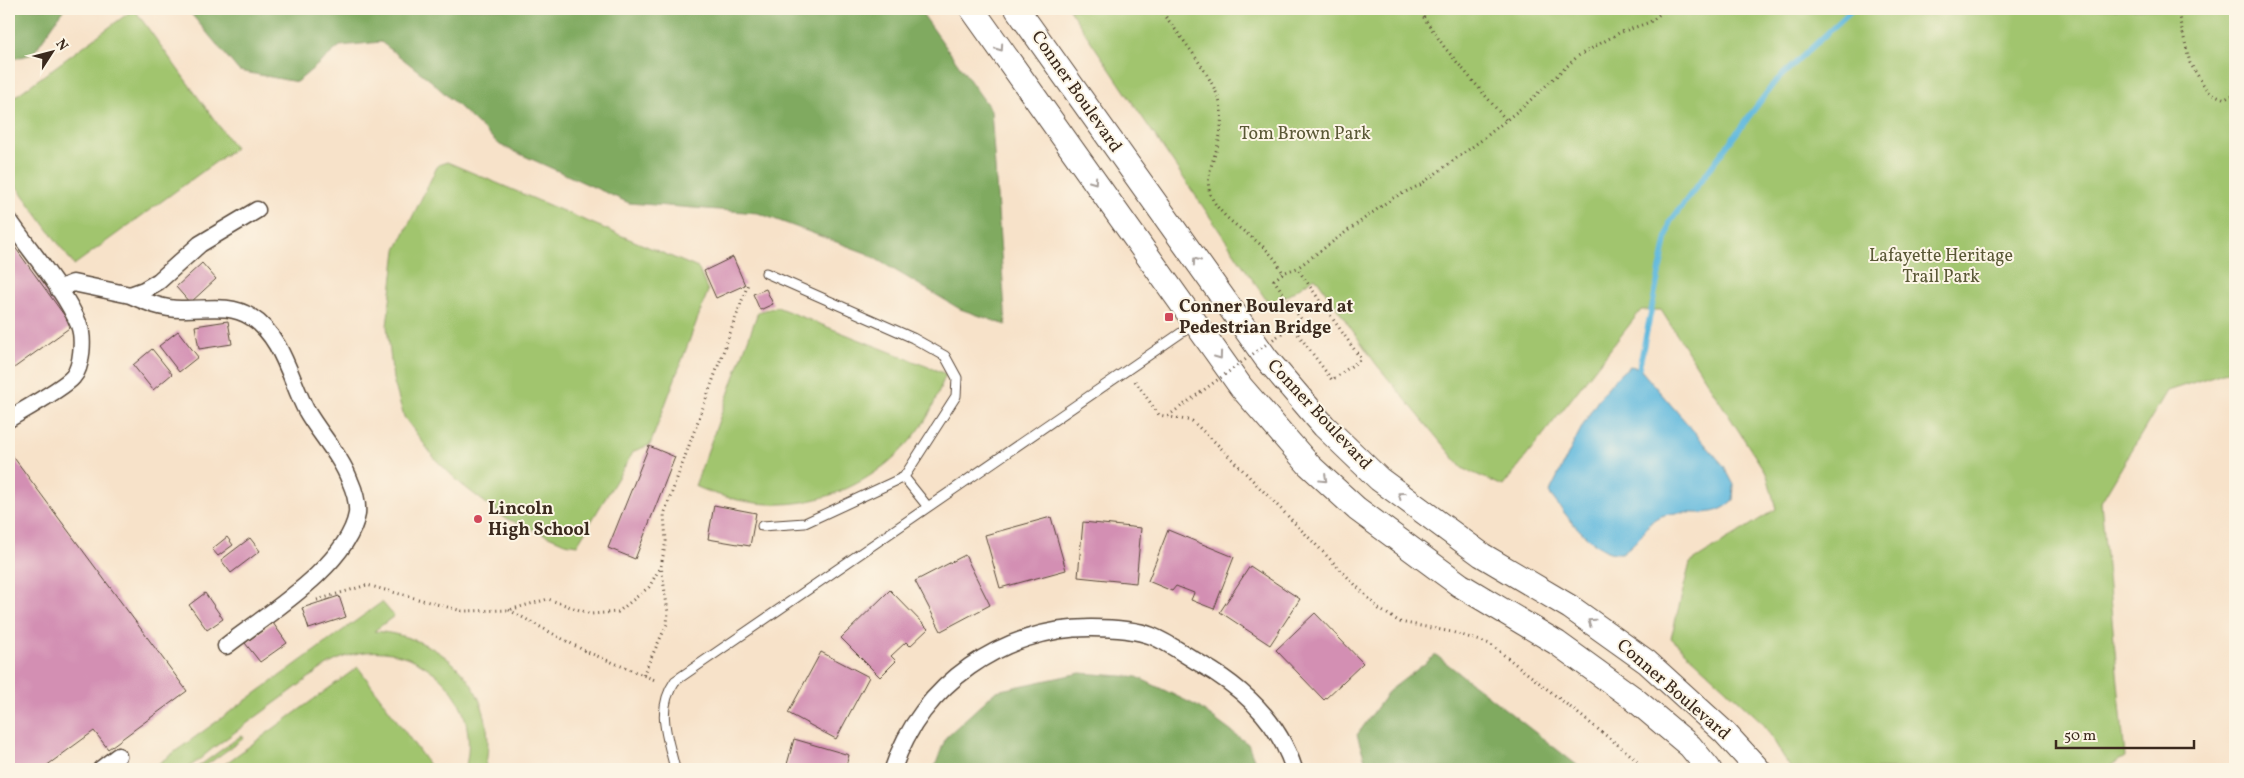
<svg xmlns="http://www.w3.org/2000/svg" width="2244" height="778" viewBox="0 0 2244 778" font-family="Vollkorn,serif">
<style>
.green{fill:#a1c56e;stroke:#6e7846}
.forest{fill:#80aa61;stroke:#5e6a40}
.water{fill:#61b9de;stroke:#4e727e}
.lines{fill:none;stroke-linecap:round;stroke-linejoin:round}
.stream{stroke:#61b9de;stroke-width:5.5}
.building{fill:#d38fb3}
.lane-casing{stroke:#574638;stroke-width:11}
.street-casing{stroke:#574638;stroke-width:19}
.secondary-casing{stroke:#574638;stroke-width:26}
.path{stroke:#574638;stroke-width:3;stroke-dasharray:1 4;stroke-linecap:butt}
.lane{stroke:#fff;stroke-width:9}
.street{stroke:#fff;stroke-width:16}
.secondary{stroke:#fff;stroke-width:24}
.path-bridge{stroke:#574638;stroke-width:3;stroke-dasharray:1 4;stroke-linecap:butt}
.oneway{stroke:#a79f9a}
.poi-dot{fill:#d1495b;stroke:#fcf5e5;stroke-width:2}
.labels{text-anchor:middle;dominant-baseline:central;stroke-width:4;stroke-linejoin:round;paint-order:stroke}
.street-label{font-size:18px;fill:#3b2a1e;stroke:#fcf5e5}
.park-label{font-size:18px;fill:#5a5836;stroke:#fcf5e5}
.poi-label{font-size:18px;font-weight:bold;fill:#3b2a1e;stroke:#fcf5e5;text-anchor:start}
</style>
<rect width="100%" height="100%" fill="#fcf5e5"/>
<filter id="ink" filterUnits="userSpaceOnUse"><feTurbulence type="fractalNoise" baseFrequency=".02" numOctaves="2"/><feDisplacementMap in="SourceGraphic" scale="10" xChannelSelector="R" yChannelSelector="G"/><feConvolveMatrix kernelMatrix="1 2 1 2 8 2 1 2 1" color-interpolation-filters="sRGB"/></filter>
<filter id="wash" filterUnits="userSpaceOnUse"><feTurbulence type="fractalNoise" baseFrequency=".0096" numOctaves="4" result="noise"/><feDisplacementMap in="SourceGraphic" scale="20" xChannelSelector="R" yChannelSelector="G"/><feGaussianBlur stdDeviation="1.12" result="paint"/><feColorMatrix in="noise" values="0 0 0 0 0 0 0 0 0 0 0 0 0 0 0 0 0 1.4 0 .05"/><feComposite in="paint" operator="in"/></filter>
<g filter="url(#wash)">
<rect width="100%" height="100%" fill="#f7e2c9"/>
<!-- green -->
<path class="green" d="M134,9L235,148L74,265L9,176V101Z
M1069,9H2235V369L2167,391L2101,502L2125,757L2104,769H1791L1763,723L1671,638L1690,563L1776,509L1767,475L1661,310H1641L1503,486L1462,468L1376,364L1315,277L1271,307Z
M447,162L698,268L708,291L650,445L634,451L577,545L565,543L505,518L461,484L436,460L404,417L393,379L387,326L396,250L438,165Z
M777,307L946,374C940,388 935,403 928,416C917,435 901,452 885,465C827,510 761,515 695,486L758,312Z
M382,602L394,616L374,631C448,637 501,693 485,769H465C473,741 467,706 446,684C416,651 369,641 329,664C314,673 300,685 286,695C263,712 239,729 216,746C206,753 196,764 185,769C177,772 160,769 151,769Z
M358,667L432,769H218Z
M242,735L244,738L201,769H195Z"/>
<!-- forest -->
<path class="forest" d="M9,9H64L33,54L9,60Z
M187,9H919L991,110L1006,325L960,309L866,253L758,213L629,203L500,145L430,80L381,42L340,46L297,82L239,71Z
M1436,655L1582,769H1368L1357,735L1389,691Z
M1080,673L1137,677L1197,706L1248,744L1258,769H934L946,737L996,691Z"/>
<!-- water -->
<path class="water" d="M1630,366L1639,368L1724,466L1734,485L1733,501C1709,524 1682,504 1655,519C1648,524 1643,534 1637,540C1633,545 1627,549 1622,553C1617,553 1611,553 1607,551C1583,539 1565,514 1549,493C1571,452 1592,393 1630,366Z"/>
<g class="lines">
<!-- stream -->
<path class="stream" d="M1639,368L1670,222L1774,83L1853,9"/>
</g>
<g id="blocks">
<!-- building -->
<path class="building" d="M9,239L72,326L14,368L9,360Z
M733,257L745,285L716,298L704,271Z
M202,263L216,279L190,303L176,287Z
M766,289L773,304L760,310L753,294Z
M228,321L232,344L199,349L195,326Z
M178,331L198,357L179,372L159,346Z
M152,349L172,374L153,390L133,365Z
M649,446L675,457L635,559L608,548Z
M9,451L187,691L108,749L94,731L42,769H9Z
M714,505L756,513L750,546L708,539Z
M1051,517L1066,570L1000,588L985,535Z
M1083,522L1141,528L1136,583L1078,577Z
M1168,530L1234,557L1214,609L1191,600L1194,593L1176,586L1172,591L1148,581Z
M227,537L233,545L218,556L212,549Z
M250,538L260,551L231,573L221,560Z
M965,555L990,605L941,631L915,581Z
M1250,566L1300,599L1270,645L1220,612Z
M890,590L928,629L910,646L906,642L891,656L896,661L880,677L841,638Z
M205,593L223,619L207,630L189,605Z
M339,596L346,617L309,629L302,608Z
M1315,613L1363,663L1324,700L1276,650Z
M273,623L287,643L260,662L245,643Z
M821,652L869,677L836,739L788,713Z
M794,739L849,755L845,769L786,768Z"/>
</g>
</g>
<g filter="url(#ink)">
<use href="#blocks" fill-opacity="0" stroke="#574638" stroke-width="1"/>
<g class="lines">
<defs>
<path id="lane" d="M766,273L913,338L945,356L957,378L956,396L904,477L928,507
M762,526L805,523L904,477
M675,769C668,738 655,710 675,681L1194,324"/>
<path id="street" d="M9,220C30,251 66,292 79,325C84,338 82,367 73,377C65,387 22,411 9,419
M58,289L73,283L130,295L144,290L159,281L200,244L257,210
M130,295C146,302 162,309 181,309C204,310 229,303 251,317C282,336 290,379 306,410C319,433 341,456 350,481C354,490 358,503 357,514C348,565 266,615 226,646
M101,769L118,756
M893,769C920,685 1004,627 1092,628C1111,628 1134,629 1152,636C1169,643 1185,655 1201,664C1243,688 1279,722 1294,769"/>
<path id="secondary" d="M972,9L1241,387L1309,465L1357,509L1460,585L1557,643L1633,698L1690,746L1709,769
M1017,9L1266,358L1324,426L1379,479L1482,555L1570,607L1647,662L1725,733L1758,769"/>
</defs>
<!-- lane casing -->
<use href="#lane" class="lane-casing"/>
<!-- street casing -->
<use href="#street" class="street-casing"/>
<!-- secondary casing -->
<use href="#secondary" class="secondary-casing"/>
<!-- path -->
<path class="path" d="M1160,9C1177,33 1218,81 1221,109C1222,118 1221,131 1219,140C1216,156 1203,178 1211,196C1223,223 1254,234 1273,257C1277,261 1280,268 1283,273
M1418,9L1445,48L1506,120
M2177,9L2190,63L2208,92L2225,99L2235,94
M1294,309L1274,280L1283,273L1297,268L1391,199L1420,185L1483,139L1525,105L1578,56L1619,33L1650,22L1666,9
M1292,326L1332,380L1361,359L1297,268
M1135,381L1159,415L1192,421L1216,443L1379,609L1400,622L1452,632L1490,644L1632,756L1643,769
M317,600L367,585L462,611L509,610L548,599L591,614L618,612L649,587L661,566
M509,610L585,651L655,680
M643,675L667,624L668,612L661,566L666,541L664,514L748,284"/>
<!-- lane -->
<use href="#lane" class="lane"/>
<!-- street -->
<use href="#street" class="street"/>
<!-- secondary -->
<use href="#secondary" class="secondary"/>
<!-- path-bridge -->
<path class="path-bridge" d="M1168,416L1301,319L1294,309"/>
</g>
<!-- one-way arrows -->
<defs><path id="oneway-chevron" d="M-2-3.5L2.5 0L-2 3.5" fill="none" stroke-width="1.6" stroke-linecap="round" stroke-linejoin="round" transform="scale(1.25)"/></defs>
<g class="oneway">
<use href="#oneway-chevron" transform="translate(1000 48) rotate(55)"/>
<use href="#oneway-chevron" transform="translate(1094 181) rotate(55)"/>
<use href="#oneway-chevron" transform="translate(1196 261) rotate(-125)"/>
<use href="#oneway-chevron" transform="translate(1219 356) rotate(54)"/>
<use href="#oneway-chevron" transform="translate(1324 479) rotate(43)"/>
<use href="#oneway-chevron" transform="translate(1401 495) rotate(-144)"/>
<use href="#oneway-chevron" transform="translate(1591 622) rotate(-145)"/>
</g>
</g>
<!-- markers -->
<g class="poi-dot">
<rect x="1164" y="312" width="10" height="10" rx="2.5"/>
<circle cx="478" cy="519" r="5"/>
</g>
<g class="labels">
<!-- street labels -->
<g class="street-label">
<text transform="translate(1076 92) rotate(55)">Conner Boulevard</text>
<text transform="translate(1319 415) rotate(47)">Conner Boulevard</text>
<text transform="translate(1673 690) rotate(41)">Conner Boulevard</text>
</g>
<!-- park labels -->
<g class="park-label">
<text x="1305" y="134">Tom Brown Park</text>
<text x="1941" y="256">Lafayette Heritage<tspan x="1941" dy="21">Trail Park</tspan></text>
</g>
<!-- poi labels -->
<g class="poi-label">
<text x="1179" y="307">Conner Boulevard at<tspan x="1179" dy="21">Pedestrian Bridge</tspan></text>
<text x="488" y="509">Lincoln<tspan x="488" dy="21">High School</tspan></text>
</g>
</g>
<!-- margin -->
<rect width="2244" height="778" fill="none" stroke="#fcf5e5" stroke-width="30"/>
<!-- north arrow -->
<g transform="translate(52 52) rotate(54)" stroke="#fcf5e5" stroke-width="4" paint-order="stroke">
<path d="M0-4L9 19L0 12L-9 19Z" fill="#3b2a1e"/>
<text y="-8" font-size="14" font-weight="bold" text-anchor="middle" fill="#3b2a1e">N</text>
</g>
<!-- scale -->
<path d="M2056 740v8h138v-8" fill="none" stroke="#3b2a1e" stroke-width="2.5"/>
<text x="2064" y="740" font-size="15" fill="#3b2a1e" stroke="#fcf5e5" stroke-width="4" paint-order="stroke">50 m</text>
</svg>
